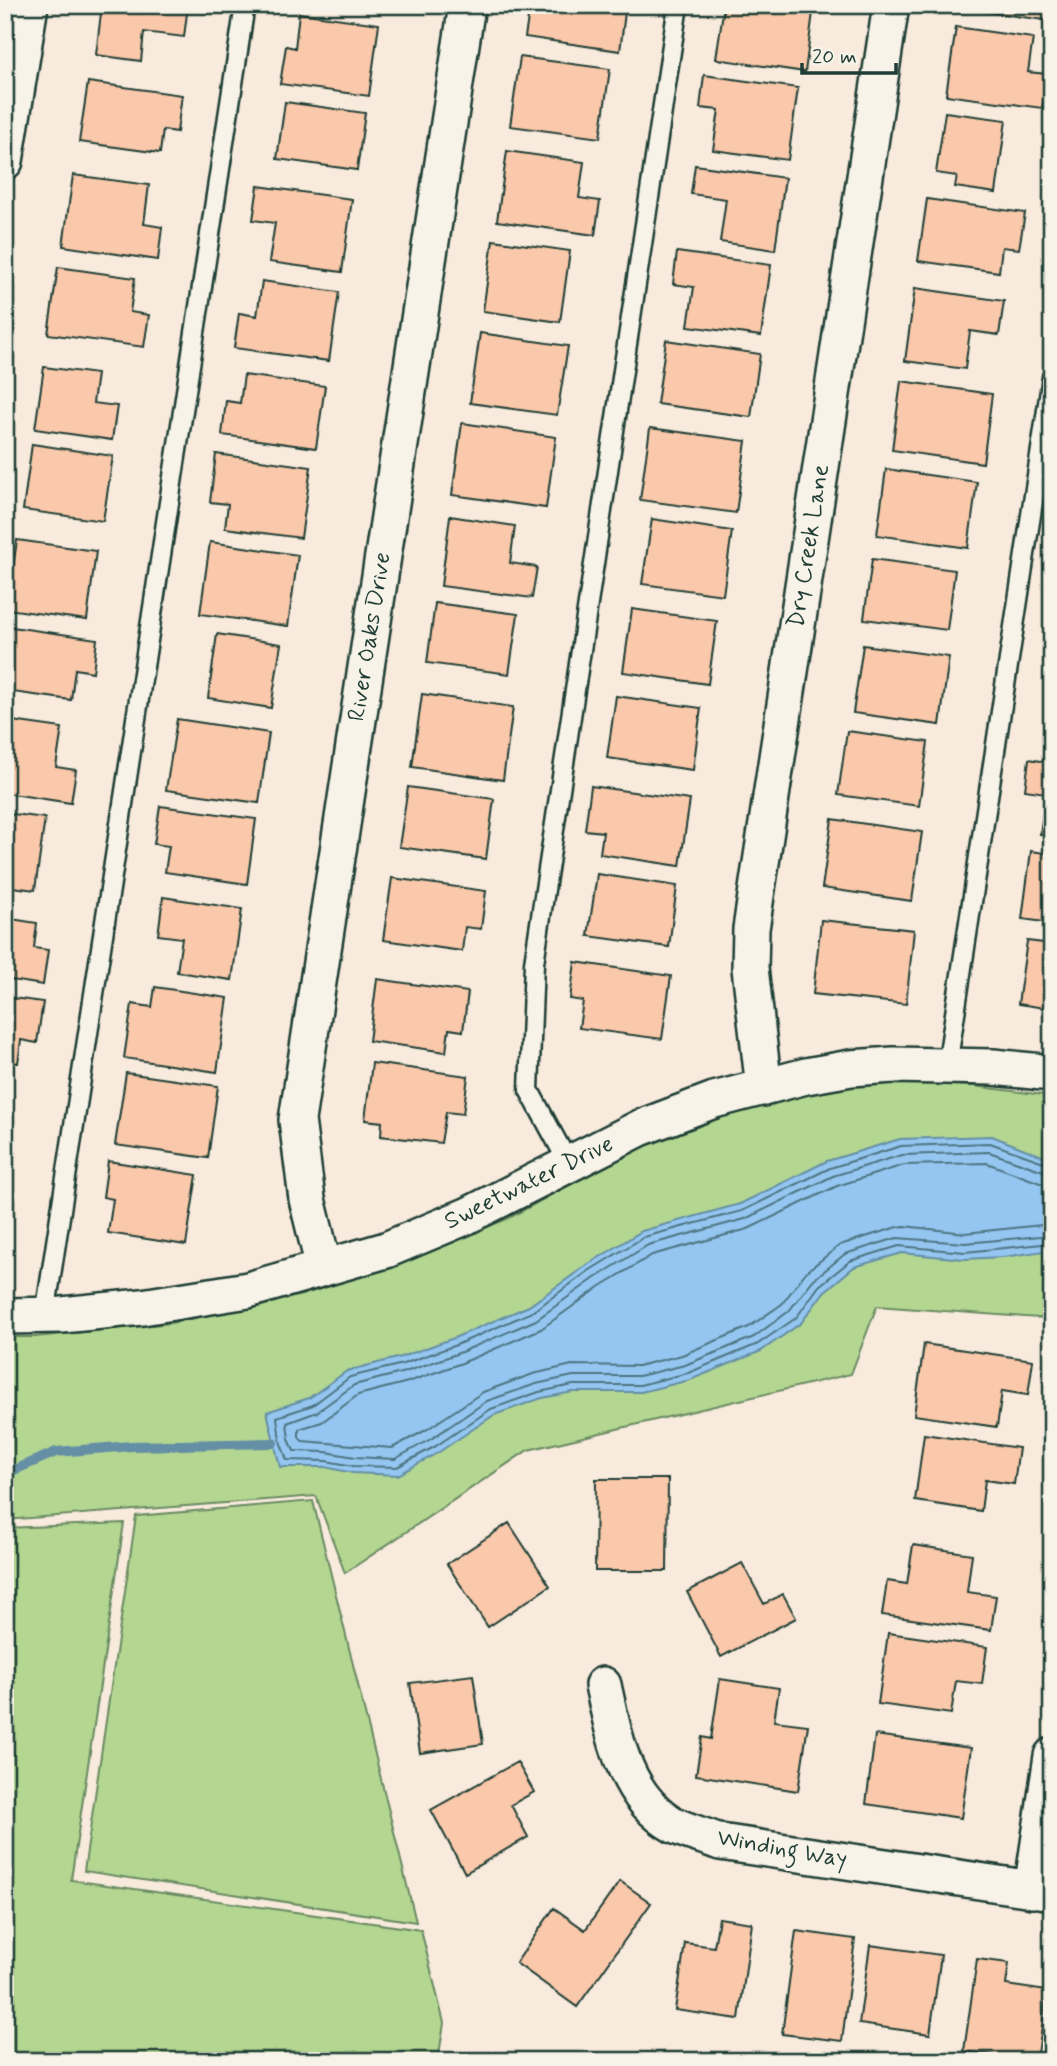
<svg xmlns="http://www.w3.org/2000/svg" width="1057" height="2066" viewBox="0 0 1057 2066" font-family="Mynerve,sans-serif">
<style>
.green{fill:#b3d691;stroke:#698a62;stroke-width:2}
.water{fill:#94c6f1;stroke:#658fa5;stroke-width:2}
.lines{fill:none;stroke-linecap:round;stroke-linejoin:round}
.shore{stroke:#4e7480;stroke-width:2}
.stream{stroke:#658fa5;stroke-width:10}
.building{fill:#fac8aa;stroke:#1f3d34;stroke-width:2}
.service-casing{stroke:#1f3d34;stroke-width:23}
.minor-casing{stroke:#1f3d34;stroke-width:40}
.service{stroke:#f7f3e8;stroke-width:18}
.minor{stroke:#f7f3e8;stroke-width:35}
.labels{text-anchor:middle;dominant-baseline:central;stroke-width:6;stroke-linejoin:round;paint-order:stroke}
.street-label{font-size:24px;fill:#1f3d34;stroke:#f7f3e8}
</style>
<rect width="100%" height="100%" fill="#f8eadc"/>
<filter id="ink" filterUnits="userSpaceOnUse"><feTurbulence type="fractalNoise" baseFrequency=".0143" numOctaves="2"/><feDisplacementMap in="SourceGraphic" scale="14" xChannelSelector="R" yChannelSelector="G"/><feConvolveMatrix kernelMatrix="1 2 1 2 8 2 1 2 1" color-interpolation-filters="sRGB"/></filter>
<g filter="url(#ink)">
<!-- green -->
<path class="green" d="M835,1079L973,1086L1052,1096V1319L877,1306L851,1374L528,1450L345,1573L316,1496L5,1520V1337H35L171,1323L302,1295L398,1263L507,1219L624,1155L719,1112Z
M313,1501L416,1922L84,1871L136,1516Z
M124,1523L71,1880L421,1930L444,2023L438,2061H5V1528Z"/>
<!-- water -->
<path class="water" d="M992,1136L1052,1160V1250L1003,1257L964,1259L902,1253L854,1267L824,1292L801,1323L761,1351L690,1380L641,1392H573L542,1398L494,1415L439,1452L398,1475L353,1473L325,1467H280L267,1412L309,1398L347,1371L401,1357L454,1338L529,1306L587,1265L642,1231L740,1204L827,1161L900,1139Z"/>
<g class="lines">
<!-- shore -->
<path class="shore" d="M1052,1165L990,1143L901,1146L830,1168L742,1211L644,1237L590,1270L532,1312L456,1345L403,1364L350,1377L313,1405L277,1417L280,1441L287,1460L326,1461L354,1466L397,1467L436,1446L491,1409L539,1392L573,1385H640L688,1373L758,1344L796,1318L819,1286L850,1261L899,1246L965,1252L1052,1243
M1052,1174L989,1152L902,1155L833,1176L745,1219L648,1245L595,1278L536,1320L459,1353L405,1372L354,1385L317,1412L287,1423L289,1439L294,1451L326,1452L355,1457L395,1459L431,1439L487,1401L536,1384L573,1376H639L685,1365L754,1337L789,1311L813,1280L845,1254L897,1238L965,1243L1052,1235
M1052,1185L1040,1183L987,1163L904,1165L837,1186L748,1229L652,1255L601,1286L541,1329L462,1363L408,1382L358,1395L322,1422L299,1429V1437L302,1441L392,1448L426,1430L483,1392L533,1374L572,1365L638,1366L682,1355L749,1327L782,1304L806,1272L840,1245L894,1228L904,1226L965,1233L1052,1224"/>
<!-- stream -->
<path class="stream" d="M5,1474L56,1452L132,1446L273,1443"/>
</g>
<!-- building -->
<path class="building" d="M102,5H188L184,37L144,32L141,61L96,55Z
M530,5H626L620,51L525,37Z
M724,5H814L805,72L716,59Z
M959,5H1052V21L958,8Z
M299,13L379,24L369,96L280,84L286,46L295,48Z
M956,27L1033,38L1028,72L1047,74L1042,108L946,95Z
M520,57L610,69L600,138L510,126Z
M704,75L798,88L788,160L713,150L719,110L700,108Z
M88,82L182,95L177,132L163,130L160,153L79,142Z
M285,102L365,113L357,170L277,159Z
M945,112L1006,120L996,193L955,187L957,176L936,173Z
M507,151L584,162L579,198L600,201L595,235L497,221Z
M695,165L785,178L775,250L720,242L726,199L691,194Z
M73,175L149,185L144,224L162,227L158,260L63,246Z
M258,186L352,199L342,272L269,262L275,223L253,220Z
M927,199L1025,213L1019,249L1002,247L999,272L918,261Z
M493,240L570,251L560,322L483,311Z
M677,252L771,265L761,336L688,326L694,287L673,284Z
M58,267L135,278L130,312L149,315L144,347L48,334Z
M262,281L339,292L329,361L234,348L239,313L257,316Z
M915,288L1004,301L999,335L970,331L965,369L905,361Z
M480,333L568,346L557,415L470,403Z
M666,340L760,354L751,417L657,404Z
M44,367L97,374L93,403L117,406L112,440L35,429Z
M244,375L325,386L316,448L222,435L226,401L240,403Z
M901,381L992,394L983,463L892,450Z
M462,423L556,437L546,508L452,495Z
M650,428L746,441L736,513L640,500Z
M32,444L113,456L103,521L23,510Z
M216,454L311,467L301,538L225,528L228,504L210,502Z
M886,469L977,482L968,548L877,535Z
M450,516L515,526L510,563L537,567L532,598L441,586Z
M652,519L732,531L723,595L642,584Z
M17,540L96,551L87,620L7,609Z
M210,542L298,555L288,626L200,614Z
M872,559L955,570L947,630L864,619Z
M435,603L518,614L509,674L427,663Z
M632,609L717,621L708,684L623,672Z
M1051,620H1052V654L1047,653Z
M5,626L97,639L93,672L75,669L71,700L5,691Z
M217,634L281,644L271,708L208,698Z
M863,645L949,657L940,725L853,713Z
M422,694L513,707L503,780L412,767Z
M616,696L701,708L693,770L607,758Z
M177,719L269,733L259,803L166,790Z
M5,720L62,728L56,767L76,770L71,803L5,793Z
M847,731L928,742L919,806L838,795Z
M1029,759L1052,763V835L1040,834L1046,793L1025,790Z
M591,786L690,800L680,866L600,854L603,832L585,830Z
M408,787L494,799L486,859L399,847Z
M160,806L256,819L247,884L165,872L169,846L154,844Z
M5,813L45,818L35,890L5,886Z
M832,819L922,832L912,901L822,888Z
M1031,851L1052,854V923L1022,919Z
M597,874L677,886L669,947L588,936Z
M392,878L486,891L481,929L465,927L462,951L383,940Z
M163,897L242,909L232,980L177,972L182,938L158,935Z
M5,918L37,923L34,948L48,950L43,985L5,979Z
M821,920L914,930L906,1004L813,994Z
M1027,941L1052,944V1009L1018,1004Z
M575,962L671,976L662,1039L579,1028L583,1001L570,999Z
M377,979L468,992L463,1031L449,1029L446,1052L369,1041Z
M155,987L228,998L217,1072L124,1058L132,1004L152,1007Z
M5,997L43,1002L37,1043L21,1040L18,1063L5,1061Z
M372,1063L468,1076L463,1114L446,1112L441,1143L381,1136L382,1122L365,1120Z
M126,1073L218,1086L208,1158L115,1145Z
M108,1161L197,1175L186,1245L108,1233L113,1199L103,1197Z
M924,1344L1033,1360L1028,1395L1002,1391L997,1427L914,1415Z
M924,1434L1019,1448L1014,1484L985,1480L981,1511L915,1501Z
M596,1479H668L667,1571H595Z
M509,1523L550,1586L488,1627L447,1564Z
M913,1545L972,1554L967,1592L996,1596L991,1630L882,1615L887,1581L907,1584Z
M742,1563L764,1604L783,1594L796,1618L721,1657L687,1592Z
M888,1633L987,1647L982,1684L956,1681L951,1714L878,1704Z
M473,1675L483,1744L420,1753L410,1683Z
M720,1679L779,1688L774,1721L808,1725L798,1791L696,1775L702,1737L711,1739Z
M875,1735L971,1748L961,1818L866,1804Z
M517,1762L534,1792L511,1805L528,1837L465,1873L431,1810Z
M620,1881L651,1903L577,2007L516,1963L554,1908L585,1930Z
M719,1918L752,1923L739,2019L675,2010L685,1943L714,1947Z
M796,1931L855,1939L842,2041L782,2034Z
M870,1945L941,1955L930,2034L859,2024Z
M977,1959L1009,1963L1006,1985L1047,1991L1037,2061L964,2051Z"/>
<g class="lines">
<defs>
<path id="service" d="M947,1066L1052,377
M569,1164L529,1090L534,963L678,5
M45,1315L245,5"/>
<path id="minor" d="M5,161L30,5
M764,1088L750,968L751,929L891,5
M324,1268L307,1199L297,1120L467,5
M5,1316L62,1315L142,1307L248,1290L386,1250L467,1216L640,1128L714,1100L806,1076L851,1068L893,1065L993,1067L1052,1073
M603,1685C614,1735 624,1797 674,1825C688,1832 705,1836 720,1842L1052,1892
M1032,1890L1052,1756"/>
</defs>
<!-- service casing -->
<use href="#service" class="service-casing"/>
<!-- minor casing -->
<use href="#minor" class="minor-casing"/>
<!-- service -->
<use href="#service" class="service"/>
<!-- minor -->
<use href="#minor" class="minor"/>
</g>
</g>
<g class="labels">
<!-- street labels -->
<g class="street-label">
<text transform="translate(809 546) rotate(-81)">Dry Creek Lane</text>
<text transform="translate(370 637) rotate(-81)">River Oaks Drive</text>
<text transform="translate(529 1183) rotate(-26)">Sweetwater Drive</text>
<text transform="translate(782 1849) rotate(10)">Winding Way</text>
</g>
</g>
<!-- margin -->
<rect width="1057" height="2066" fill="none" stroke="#f7f3e8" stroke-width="28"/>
<rect x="14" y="14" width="1029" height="2038" fill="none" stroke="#1f3d34" stroke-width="2.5" filter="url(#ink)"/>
<!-- scale -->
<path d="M802 63v10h94v-10" fill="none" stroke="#1f3d34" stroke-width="3.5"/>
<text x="812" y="63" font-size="21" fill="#1f3d34" stroke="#f7f3e8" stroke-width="5" paint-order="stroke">20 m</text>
</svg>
